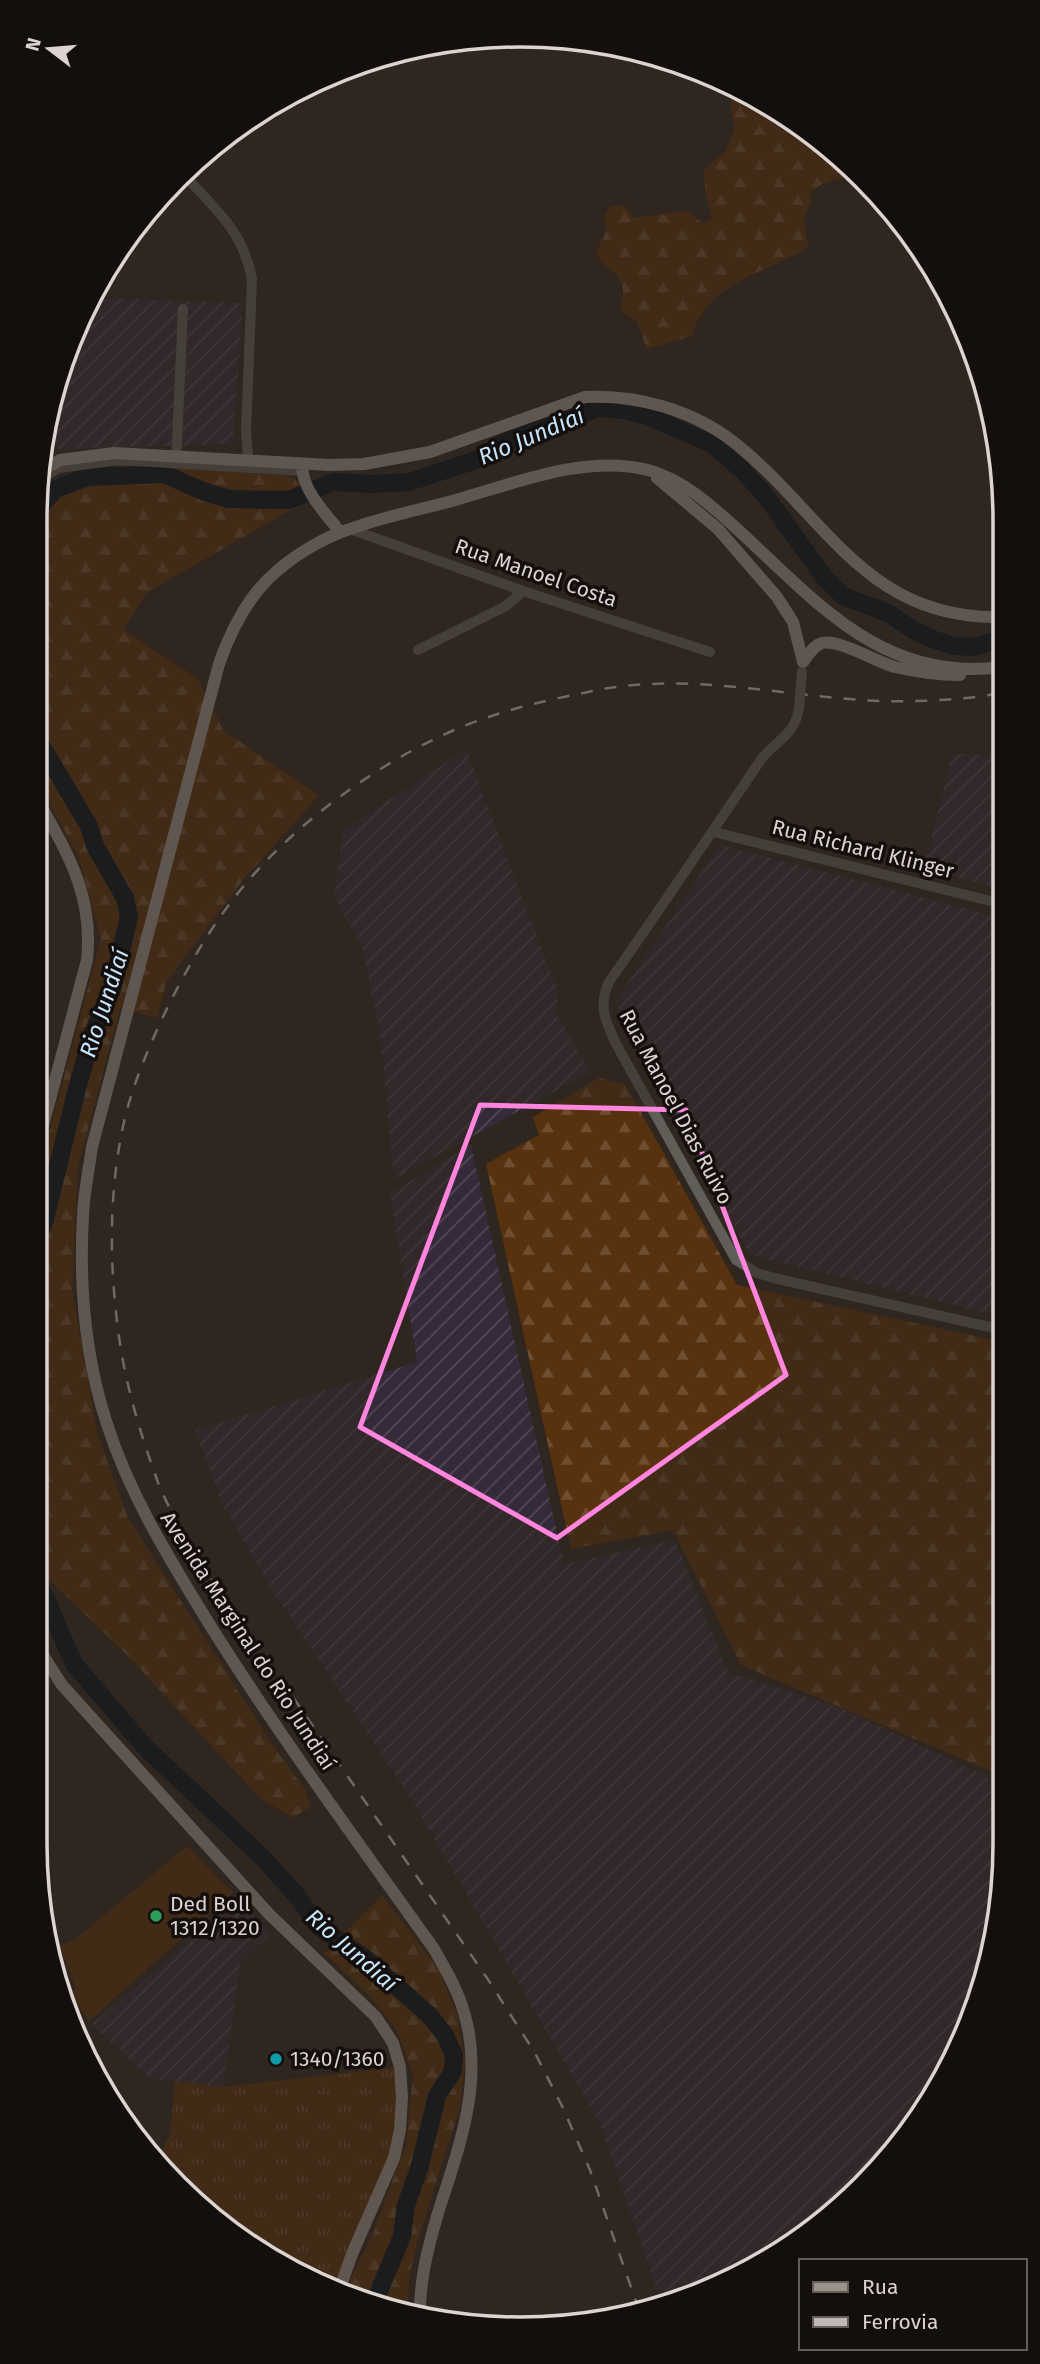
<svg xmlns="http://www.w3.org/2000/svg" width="1040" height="2364" viewBox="0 0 1040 2364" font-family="'Fira Sans',sans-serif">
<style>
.industrial{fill:url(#industrial-furrows)}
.grass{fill:url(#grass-tufts)}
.forest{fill:url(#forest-firs)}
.garden{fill:#58310e}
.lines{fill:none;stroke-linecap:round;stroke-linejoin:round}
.river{stroke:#01101c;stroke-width:18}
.minor{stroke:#615d59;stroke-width:10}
.major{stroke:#9a928a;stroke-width:12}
.rail{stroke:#bfb8b4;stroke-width:2.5;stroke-dasharray:12 12;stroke-linecap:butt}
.minor-bridge{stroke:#615d59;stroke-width:10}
.marked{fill:none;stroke:#ff85de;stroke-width:5;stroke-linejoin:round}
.leisure-dot{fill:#2e9e5b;stroke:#140f0d;stroke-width:2.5}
.culture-dot{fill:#0f9aa8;stroke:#140f0d;stroke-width:2.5}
.labels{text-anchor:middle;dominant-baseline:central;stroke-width:7;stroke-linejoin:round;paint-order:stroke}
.street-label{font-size:21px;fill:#dbd4d0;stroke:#140f0d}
.poi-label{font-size:21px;fill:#dbd4d0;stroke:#140f0d;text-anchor:start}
.water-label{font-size:23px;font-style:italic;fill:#c6e6fe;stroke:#140f0d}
.rim{fill:none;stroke:#dbd4d0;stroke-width:3.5}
</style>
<defs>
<pattern id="industrial-furrows" width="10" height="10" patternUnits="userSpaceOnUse" patternTransform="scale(1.75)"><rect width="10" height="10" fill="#352a39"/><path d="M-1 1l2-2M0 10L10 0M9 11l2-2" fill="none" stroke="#524855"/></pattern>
<pattern id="grass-tufts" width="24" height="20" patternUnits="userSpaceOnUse" patternTransform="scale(1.75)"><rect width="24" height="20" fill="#58310e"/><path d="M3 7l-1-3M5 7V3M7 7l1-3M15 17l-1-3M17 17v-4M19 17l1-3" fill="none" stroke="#6f4e30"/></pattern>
<pattern id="forest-firs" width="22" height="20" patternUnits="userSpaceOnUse" patternTransform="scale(1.75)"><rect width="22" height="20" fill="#58310e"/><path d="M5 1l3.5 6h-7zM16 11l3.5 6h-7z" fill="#6f4e30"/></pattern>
</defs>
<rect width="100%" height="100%" fill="#2f261f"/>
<!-- industrial -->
<path class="industrial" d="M91,298L243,303L233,444L59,449L49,434L61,364Z
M466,749L558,992L557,1014L590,1072L394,1179L381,1041L363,950L334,896L343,830Z
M953,753L1002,757V890L924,867Z
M720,845L1002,918L1003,1317L750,1255L615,1002Z
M471,1145L564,1564L675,1540L728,1672L841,1708L1005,1785V1844L979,2000L940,2086L885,2163L762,2264L661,2302L600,2124L413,1802L270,1587L223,1505L195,1430L417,1362L390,1193Z
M237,1899L271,1934L241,1961L223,2087L149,2078L92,2024Z"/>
<!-- grass -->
<path class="grass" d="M400,2067V2130L340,2288L278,2264L155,2164L170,2135L175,2081L223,2087Z"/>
<!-- forest -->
<path class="forest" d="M730,87L790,117L853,176C836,178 823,182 809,193L812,201L804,216L808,247C765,274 707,282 692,336L647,349C639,331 642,319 621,312C620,303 624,297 623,289C620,271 605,270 596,253L607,229L604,217L611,206H625L633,218L687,211L704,224L712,218L705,192L704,170L726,151L735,127L732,117Z
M134,464L288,476L296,480L306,501L146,593L124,630L197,678L224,731L319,795L243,880L167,981L157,1018L120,1008L78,1166L72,1290L98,1436L128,1518L274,1747L304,1788L311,1806L293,1818L260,1798L128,1656L41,1572L35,1554V1185L101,939L78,856L35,776V520L41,491L70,474Z
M599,1078L625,1084L737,1285L1003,1342L1004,1474L999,1541L1004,1561L1005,1777L741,1665L673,1530L571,1549L486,1164L539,1135L533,1117Z
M382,1895L439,1970L457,2014L465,2062L460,2108L418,2239L409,2277L408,2313L349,2291L350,2280L372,2236L406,2144L413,2074L396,2029L367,1993L324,1953Z"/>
<!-- garden -->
<path class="garden" d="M187,1846L233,1893L89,2021L70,1992L76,1989L60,1946L77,1938Z"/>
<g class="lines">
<!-- river -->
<path class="river" d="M37,509L56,489L87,477L164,474L205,492L229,499L289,500L334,482L371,484L409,482L476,460L507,441L598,408L623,410L648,416L712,444L742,470L765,495L824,577L843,596L888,613L915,631L935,640L954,646L975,647L1001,639
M35,1246L45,1219L77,1089L92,1035L112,989L129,917L125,898L95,846L89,826L35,735
M35,1581L46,1599L74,1664L145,1747L263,1858L298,1897L318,1926L366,1959L430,2016L445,2035L454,2055L453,2071L437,2096L419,2169L406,2205L402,2236L375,2301"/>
<!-- minor -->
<path class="minor" d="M181,176L188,179C219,213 243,232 252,279L246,432L249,468
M176,463L183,309
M42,479L58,468L119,460L302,471
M350,529L523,591L710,652
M418,650L506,606L523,591
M799,707C796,736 775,740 760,761C710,835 660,909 609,982C598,1005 605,1020 615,1042L736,1260L757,1273L778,1279L1003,1330
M714,832L1002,904"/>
<!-- major -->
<path class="major" d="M302,464C301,489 326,514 340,532
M43,470L60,460L114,453L330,465L364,464L430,452L585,397C636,394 693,410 735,443C825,515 866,620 1001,617
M657,478L718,529L777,597L793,622L803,662
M803,662C808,655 813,646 822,643C840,639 876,662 895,667C916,672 938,675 960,675
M35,1156L87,960C94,893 66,851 35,795
M35,1643L62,1685L269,1914L376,2017L393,2043L400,2067L402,2097L400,2130L394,2158L352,2254L340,2288
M420,2318C419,2282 428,2247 438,2213C458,2150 484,2083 465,2016C459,1992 446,1970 434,1949C357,1841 278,1734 208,1622C169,1558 130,1496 107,1424C85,1357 79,1285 83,1215C84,1192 89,1169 92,1147L219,664C231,630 248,595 277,571C296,554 325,537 350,529C383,517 418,510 452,501C513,484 584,454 648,470C682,479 711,505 736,528C815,600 882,683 1001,667"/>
<!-- rail -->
<path class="rail" d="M639,2310L590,2170L563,2108L535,2053L487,1978L194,1554C182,1531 169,1509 159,1485C141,1437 124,1380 118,1329C109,1262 109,1189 124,1122C132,1087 146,1054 161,1021C181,979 203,939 231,902C289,825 392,750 483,719C522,705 563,697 603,689C695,673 787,697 879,701C919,702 962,700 1002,693"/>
<!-- minor-bridge -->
<path class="minor-bridge" d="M799,707L802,672"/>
</g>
<!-- marked area -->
<path d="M0 0H1040V2364H0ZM480,1105L686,1110L786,1375L557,1538L360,1427Z" fill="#2f261f" fill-opacity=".55" fill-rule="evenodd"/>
<path class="marked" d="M480,1105L686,1110L786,1375L557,1538L360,1427Z"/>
<!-- markers -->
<circle class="leisure-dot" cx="156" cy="1916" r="7"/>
<circle class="culture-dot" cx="276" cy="2059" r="7"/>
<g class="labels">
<!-- street labels -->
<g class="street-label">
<text transform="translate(536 573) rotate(19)">Rua Manoel Costa</text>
<text transform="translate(863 849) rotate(14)">Rua Richard Klinger</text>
<text transform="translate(676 1107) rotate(62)">Rua Manoel Dias Ruivo</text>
<text transform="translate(248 1641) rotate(57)">Avenida Marginal do Rio Jundiaí</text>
</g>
<!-- poi labels -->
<g class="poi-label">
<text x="170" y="1904">Ded Boll<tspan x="170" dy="24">1312/1320</tspan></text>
<text x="290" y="2059">1340/1360</text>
</g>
<!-- water labels -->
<g class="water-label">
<text transform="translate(531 436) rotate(-23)">Rio Jundiaí</text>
<text transform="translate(104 1003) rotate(-72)">Rio Jundiaí</text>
<text transform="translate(352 1950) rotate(41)">Rio Jundiaí</text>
</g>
</g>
<!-- crop -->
<path d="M0 0H1040V2364H0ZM520 47H520A473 473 0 0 1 993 520V1844A473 473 0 0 1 520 2317H520A473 473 0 0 1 47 1844V520A473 473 0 0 1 520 47Z" fill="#140f0d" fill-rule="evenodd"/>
<path class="rim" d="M520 47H520A473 473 0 0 1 993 520V1844A473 473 0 0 1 520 2317H520A473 473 0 0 1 47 1844V520A473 473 0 0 1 520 47Z"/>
<!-- legend -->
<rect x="799" y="2259" width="228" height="91" fill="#140f0d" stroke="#645e5b" stroke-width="2"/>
<rect x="813" y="2282" width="35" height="10" fill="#9a928a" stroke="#645e5b" stroke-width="2"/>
<text x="862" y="2294" font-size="21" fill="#dbd4d0">Rua</text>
<rect x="813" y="2317" width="35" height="10" fill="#bfb8b4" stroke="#645e5b" stroke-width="2"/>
<text x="862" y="2329" font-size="21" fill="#dbd4d0">Ferrovia</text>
<!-- north arrow -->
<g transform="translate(49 49) rotate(286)" stroke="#140f0d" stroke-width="5" paint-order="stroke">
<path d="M0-5L12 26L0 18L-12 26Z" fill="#dbd4d0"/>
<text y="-10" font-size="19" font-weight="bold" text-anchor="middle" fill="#dbd4d0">N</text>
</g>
</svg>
